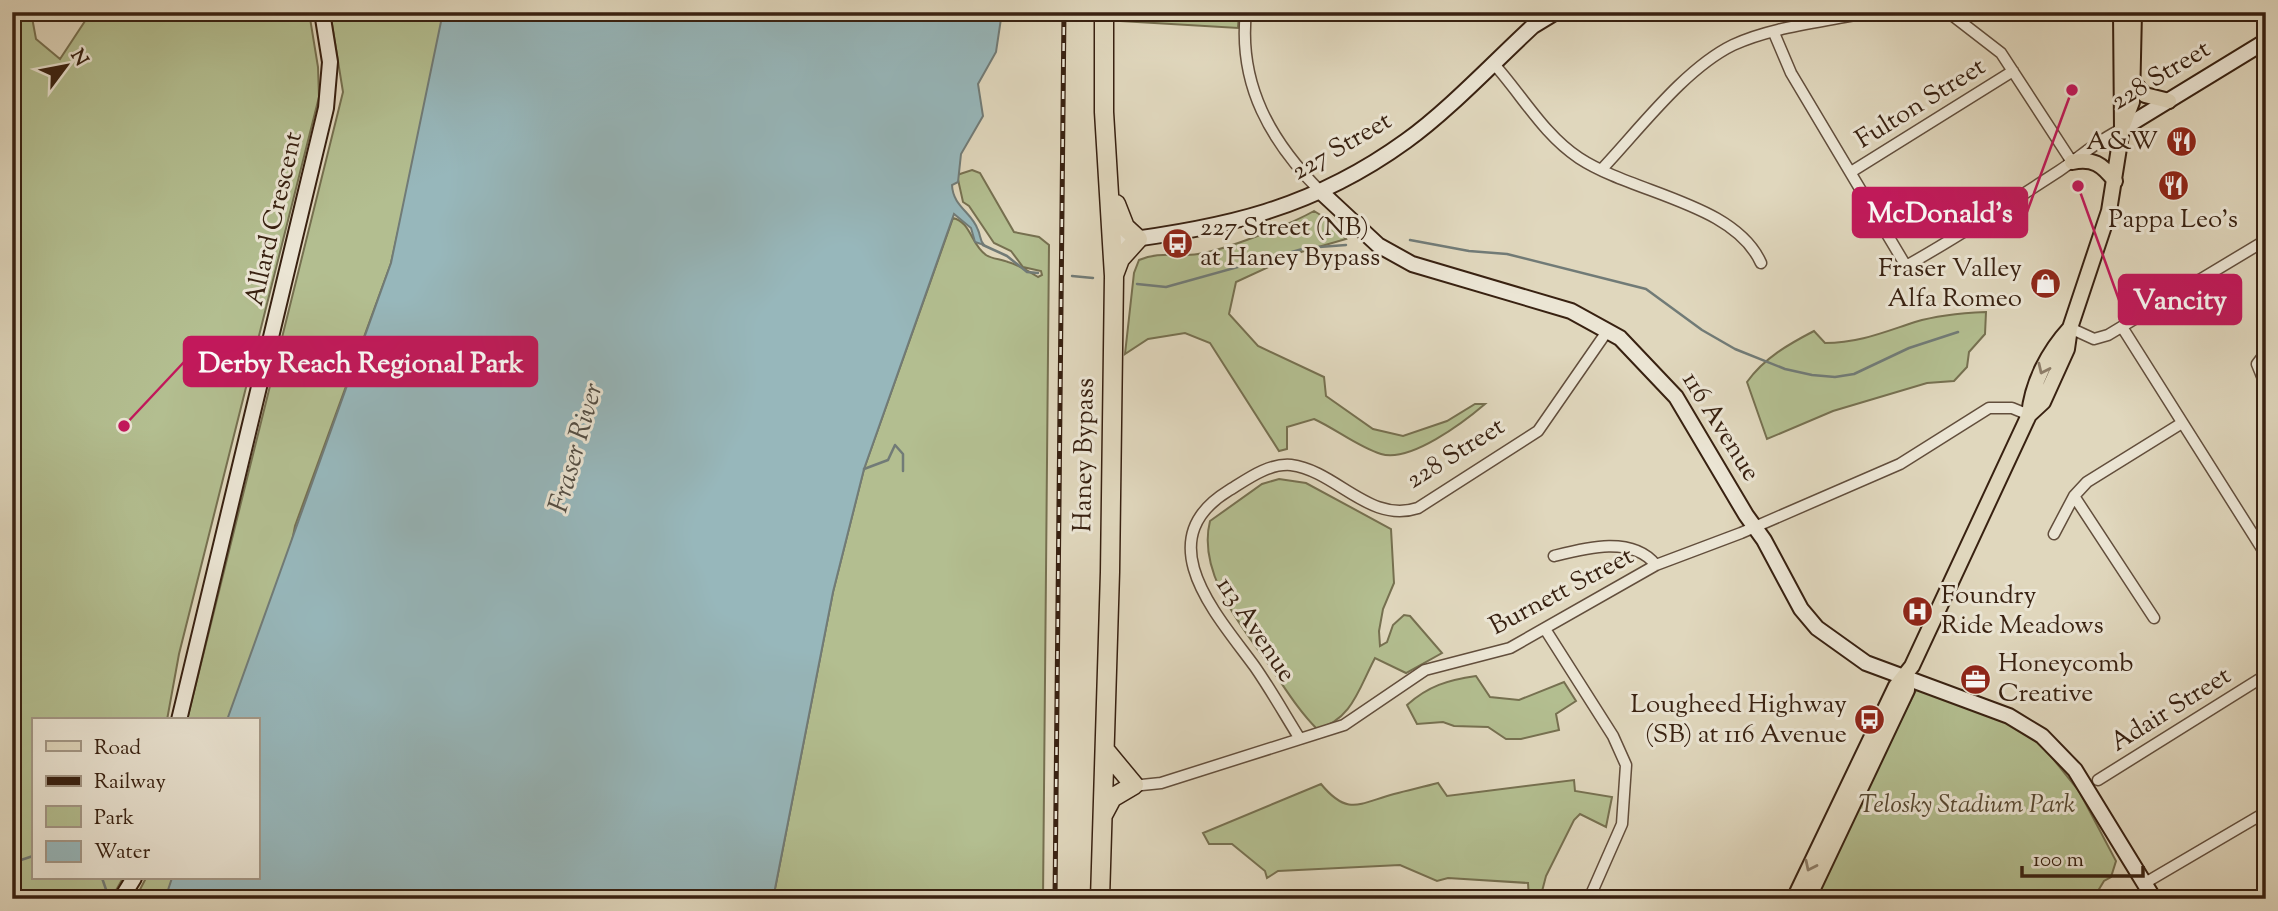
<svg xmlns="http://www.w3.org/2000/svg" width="2278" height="911" viewBox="0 0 2278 911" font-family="'Sorts Mill Goudy',serif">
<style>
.green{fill:#b3be90;stroke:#767050;stroke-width:2}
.water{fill:#97b7bb;stroke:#717b77;stroke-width:2}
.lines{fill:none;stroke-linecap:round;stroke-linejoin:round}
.stream{stroke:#717b77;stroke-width:2.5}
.street-casing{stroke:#624e3c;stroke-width:13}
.secondary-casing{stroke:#382111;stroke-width:18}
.primary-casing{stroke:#382111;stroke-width:18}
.highway-casing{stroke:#382111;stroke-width:21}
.street{stroke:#ebe5d4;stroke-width:10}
.secondary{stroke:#ebe5d4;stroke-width:14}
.primary{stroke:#e0d7bd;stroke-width:14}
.highway{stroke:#e0d7bd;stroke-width:18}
.rail-casing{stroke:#382111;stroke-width:5}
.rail{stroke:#ebe5d4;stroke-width:2.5;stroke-dasharray:8;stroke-linecap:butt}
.oneway{stroke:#8c7c67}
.labels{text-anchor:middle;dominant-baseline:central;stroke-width:6;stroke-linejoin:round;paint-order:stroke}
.street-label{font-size:26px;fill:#382111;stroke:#ebe5d4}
.poi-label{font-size:26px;fill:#382111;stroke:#ebe5d4;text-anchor:end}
.park-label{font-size:26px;font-style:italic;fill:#574831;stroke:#ebe5d4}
.water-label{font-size:28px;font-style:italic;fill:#544e44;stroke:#ebe5d4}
.leader{fill:none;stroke:#c2185b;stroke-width:2.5}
.callout-dot{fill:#c2185b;stroke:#ebe5d4;stroke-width:2.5}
.callout{fill:#c2185b;stroke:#c2185b;stroke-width:2.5}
.callout-label{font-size:28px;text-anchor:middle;font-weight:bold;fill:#fff}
</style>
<rect width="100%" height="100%" fill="#e0d7bd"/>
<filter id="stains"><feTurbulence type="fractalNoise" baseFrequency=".00286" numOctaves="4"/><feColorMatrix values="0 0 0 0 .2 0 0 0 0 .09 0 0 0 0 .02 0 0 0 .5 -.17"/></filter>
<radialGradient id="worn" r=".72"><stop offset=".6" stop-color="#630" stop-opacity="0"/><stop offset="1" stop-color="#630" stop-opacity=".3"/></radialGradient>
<!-- green -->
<path class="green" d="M12,12H31L36,39L60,59L91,12H309L318,67L319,97L179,654L167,720H33V878H123L111,899H12Z
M330,12H447L391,263L295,526L257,720H187L343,92Z
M1121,12H1239L1238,28L1121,21Z
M972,170L980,173L1014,232L1039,237L1049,245L1043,899H773L833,592L864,469L953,218C971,222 971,245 986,255C992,259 1001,259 1008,262C1016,264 1030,272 1038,277L1042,275L1041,271L1023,267L1011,251L994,243L969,206L963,202L957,175Z
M1314,211L1327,219L1346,239L1301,252L1236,282L1229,314L1258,346L1324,377L1326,396L1373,429L1403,436L1447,421L1475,404H1485C1464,422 1410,463 1381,454C1358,447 1336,429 1314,419L1287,427V449L1279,451L1210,343L1185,333L1148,339L1125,354L1134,273L1139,260C1159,251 1177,257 1198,254C1225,250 1289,225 1314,211Z
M1986,312L1985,334L1969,352L1967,367L1954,381L1927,383L1833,411L1767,439L1747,382C1764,358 1789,344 1814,331L1825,343C1859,343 1884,332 1915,322C1938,315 1963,313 1986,312Z
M1279,479L1306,483L1391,529L1394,583L1383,609L1379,631L1380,646L1387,642L1393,625L1404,615L1410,616L1442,653L1406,673L1375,658C1359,688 1352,720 1317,729C1298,710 1285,688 1269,665C1241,625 1197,573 1210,521L1262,484Z
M1476,676L1490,697L1519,700L1564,682L1576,701L1556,714L1559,730L1521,739H1506L1488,727L1454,726L1443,722L1417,724L1407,705C1428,686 1448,680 1476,676Z
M1917,688L2021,727L2050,755L2079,791L2116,861L2111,877L2104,881L2093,899H1813Z
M1574,780L1575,791L1612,797L1606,827L1580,814L1574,820L1546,876L1540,899H1529L1528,883L1448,878L1437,881L1400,865L1278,871L1267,878L1265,871L1232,844H1209L1203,833L1321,784C1348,817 1360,803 1394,794C1409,790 1423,787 1438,783L1447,796Z
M146,878H210L206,899H164L157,895L154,899H135Z"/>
<!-- water -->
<path class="water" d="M443,12H1002L996,52L978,84L983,116L961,154L958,182L952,185C953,207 972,212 978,230C981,236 979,239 984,245L975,242L971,228L954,214L864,469L833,592L773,899H165L172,878H257V720H227L391,263Z"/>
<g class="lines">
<!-- stream -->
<path class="stream" d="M1410,240L1469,251L1507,254L1646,289L1702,330L1735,349L1785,369L1812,375L1835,377L1854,374L1909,348L1958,332
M983,245L1007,256L1027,272L1038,273
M1072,276L1093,278
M1137,284L1166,287L1306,248L1346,245
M864,469L888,460L895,445L903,454V471
M12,858L18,861L33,856
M102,878L109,898"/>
<defs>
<path id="street" d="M1246,12C1238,85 1271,142 1321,192
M1948,12L2001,53L2072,162
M1774,33L1791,73L1906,266C1958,237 2008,204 2059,171C2080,157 2098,140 2122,129
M1493,63C1522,95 1543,134 1579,158C1634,194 1734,203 1761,263
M1601,170C1639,130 1684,69 1733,45C1774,26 1826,22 1869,12
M1851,172L2013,71
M2122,327L2266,555
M2070,328L2094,339L2108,335L2266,240
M2266,352L2257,364L2266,386
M2074,496L2154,618
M2054,534L2074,496L2087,482L2182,423
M1554,556C1585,548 1632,535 1656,565
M1545,629L1613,736L1626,765L1622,824L1589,899
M1300,739C1285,715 1271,690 1255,667C1218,616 1147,541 1228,491C1246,480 1268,463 1291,465C1337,471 1369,524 1418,508L1538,431L1608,330
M2098,780L2266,675
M1132,786L1161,783L1344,725L1425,670L1510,648L1656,565L1741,533L1900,464L1989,408H2012L2029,415
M2145,883L2266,812"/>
<path id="secondary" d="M2122,129L2266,41
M1321,192L1378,245L1412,264L1571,311L1620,338L1676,397L1746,515L1764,540L1801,609L1817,628L1866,663L2009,716L2042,736L2075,770L2154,899
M1112,242C1224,228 1312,209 1406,141C1448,111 1494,62 1533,26L1556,12
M179,720L326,108L330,62L322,12
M121,899L134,878"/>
<path id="primary" d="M2134,83L2145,95L2169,101
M2122,128L2132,102L2134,12
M2072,162C2093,158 2102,164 2115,181
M2029,415C2032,383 2048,352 2070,328
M1794,899L1896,686L1912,666L2029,415L2043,402L2067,349L2070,328L2109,211L2122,129L2121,12
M1808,899L1907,690V676"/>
<path id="highway" d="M1114,275L1120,259L1138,239L1125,227L1116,204
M1103,815L1112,798L1134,785L1105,750
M1100,899L1110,572L1114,276L1104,112V12"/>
</defs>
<!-- street casing -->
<use href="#street" class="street-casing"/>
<!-- secondary casing -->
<use href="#secondary" class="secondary-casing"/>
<!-- primary casing -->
<use href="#primary" class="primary-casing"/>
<!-- highway casing -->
<use href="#highway" class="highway-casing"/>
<!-- street -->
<use href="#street" class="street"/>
<!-- secondary -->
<use href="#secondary" class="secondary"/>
<!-- primary -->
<use href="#primary" class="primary"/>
<!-- highway -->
<use href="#highway" class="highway"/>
<defs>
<path id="rail" d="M1055,899L1064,12"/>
</defs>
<!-- rail casing -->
<use href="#rail" class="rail-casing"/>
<!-- rail -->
<use href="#rail" class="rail"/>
</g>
<!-- one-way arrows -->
<defs><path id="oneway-chevron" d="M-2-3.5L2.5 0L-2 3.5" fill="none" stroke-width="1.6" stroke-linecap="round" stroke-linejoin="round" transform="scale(1.75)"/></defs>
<g class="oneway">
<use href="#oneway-chevron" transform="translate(2043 369) rotate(115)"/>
<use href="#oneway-chevron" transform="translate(1810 866) rotate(116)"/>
</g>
<!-- icons -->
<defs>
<symbol id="restaurant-disc" viewBox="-11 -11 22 22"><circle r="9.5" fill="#8f2418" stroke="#ebe5d4"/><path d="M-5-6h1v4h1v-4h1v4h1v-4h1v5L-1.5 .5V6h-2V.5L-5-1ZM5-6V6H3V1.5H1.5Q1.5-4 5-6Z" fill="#fff"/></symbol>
<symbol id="bus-disc" viewBox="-11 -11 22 22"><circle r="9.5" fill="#8f2418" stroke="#ebe5d4"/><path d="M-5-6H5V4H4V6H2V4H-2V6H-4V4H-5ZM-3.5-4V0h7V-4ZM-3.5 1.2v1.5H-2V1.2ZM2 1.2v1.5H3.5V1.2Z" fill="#fff"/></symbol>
<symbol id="shop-disc" viewBox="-11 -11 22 22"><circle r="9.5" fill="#8f2418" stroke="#ebe5d4"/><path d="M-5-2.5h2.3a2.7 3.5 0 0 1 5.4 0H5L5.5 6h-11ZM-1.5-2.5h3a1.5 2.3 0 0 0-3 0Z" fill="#fff"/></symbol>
<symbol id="hospital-disc" viewBox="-11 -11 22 22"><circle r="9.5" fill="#8f2418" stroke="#ebe5d4"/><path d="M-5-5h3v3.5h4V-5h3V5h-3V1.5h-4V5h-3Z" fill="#fff"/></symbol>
<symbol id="office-disc" viewBox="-11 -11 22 22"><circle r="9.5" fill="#8f2418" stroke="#ebe5d4"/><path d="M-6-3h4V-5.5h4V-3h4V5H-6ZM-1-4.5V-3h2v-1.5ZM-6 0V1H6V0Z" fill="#fff"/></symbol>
</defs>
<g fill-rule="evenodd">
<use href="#restaurant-disc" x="2164" y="124" width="35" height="35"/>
<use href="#restaurant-disc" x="2156" y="168" width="35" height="35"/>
<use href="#bus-disc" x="1160" y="226" width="35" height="35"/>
<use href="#shop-disc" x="2028" y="266" width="35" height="35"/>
<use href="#hospital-disc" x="1900" y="594" width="35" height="35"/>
<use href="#office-disc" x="1958" y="662" width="35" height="35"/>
<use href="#bus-disc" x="1852" y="702" width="35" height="35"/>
</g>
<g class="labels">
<!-- street labels -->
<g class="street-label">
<text transform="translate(2161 76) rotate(-31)">228 Street</text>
<text transform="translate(1921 104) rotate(-32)">Fulton Street</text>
<text transform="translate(1342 147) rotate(-30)">227 Street</text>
<text transform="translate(275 219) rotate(-77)">Allard Crescent</text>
<text transform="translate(1720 427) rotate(58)">116 Avenue</text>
<text transform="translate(1456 454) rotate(-32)">228 Street</text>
<text transform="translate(1085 455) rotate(-89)">Haney Bypass</text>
<text transform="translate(1562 592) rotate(-28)">Burnett Street</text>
<text transform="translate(1255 630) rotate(56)">113 Avenue</text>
<text transform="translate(2171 710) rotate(-32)">Adair Street</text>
</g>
<!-- poi labels -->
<g class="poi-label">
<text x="2158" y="142">A&amp;W</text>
<text x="2173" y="220" text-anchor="middle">Pappa Leo's</text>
<text x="1200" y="228" text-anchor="start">227 Street (NB)<tspan x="1200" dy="30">at Haney Bypass</tspan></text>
<text x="2022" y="269">Fraser Valley<tspan x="2022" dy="30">Alfa Romeo</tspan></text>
<text x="1941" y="596" text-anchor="start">Foundry<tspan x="1941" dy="30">Ride Meadows</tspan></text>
<text x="1998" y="664" text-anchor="start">Honeycomb<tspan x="1998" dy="30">Creative</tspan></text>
<text x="1847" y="705">Lougheed Highway<tspan x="1847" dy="30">(SB) at 116 Avenue</tspan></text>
</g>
<!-- park labels -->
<g class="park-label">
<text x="1967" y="805">Telosky Stadium Park</text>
</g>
<!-- water labels -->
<g class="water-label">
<text transform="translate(577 448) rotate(-74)">Fraser River</text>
</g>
</g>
<!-- callouts -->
<path class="leader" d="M2072 90L2027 212M2078 186L2119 300M124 426L184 362"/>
<g class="callout-dot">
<circle cx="2072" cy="90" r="7"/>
<circle cx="2078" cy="186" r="7"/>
<circle cx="124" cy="426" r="7"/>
</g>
<g class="callout">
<rect x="1853" y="188" width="174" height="49" rx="7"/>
<rect x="2119" y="275" width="122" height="49" rx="7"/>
<rect x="184" y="337" width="353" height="49" rx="7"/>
</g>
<g class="callout-label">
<text x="1940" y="222">McDonald's</text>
<text x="2180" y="309">Vancity</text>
<text x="361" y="372">Derby Reach Regional Park</text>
</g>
<!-- margin -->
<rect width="2278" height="911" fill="none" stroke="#e0d7bd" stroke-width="42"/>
<rect x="14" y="14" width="2250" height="883" fill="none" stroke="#382111" stroke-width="3.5"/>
<rect x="21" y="21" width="2236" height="869" fill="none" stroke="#382111" stroke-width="2"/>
<!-- legend -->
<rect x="32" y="718" width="228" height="161" fill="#ebe5d4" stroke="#a39786" stroke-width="2"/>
<rect x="46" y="741" width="35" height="10" fill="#e0d7bd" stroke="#a39786" stroke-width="2"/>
<text x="94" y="754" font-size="21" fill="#382111">Road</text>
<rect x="46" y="776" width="35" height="10" fill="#382111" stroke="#a39786" stroke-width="2"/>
<text x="94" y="788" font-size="21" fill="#382111">Railway</text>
<rect x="46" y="806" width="35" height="21" fill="#b3be90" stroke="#a39786" stroke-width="2"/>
<text x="94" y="824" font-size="21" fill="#382111">Park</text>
<rect x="46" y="841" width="35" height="21" fill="#97b7bb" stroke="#a39786" stroke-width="2"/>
<text x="94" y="858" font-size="21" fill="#382111">Water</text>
<!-- north arrow -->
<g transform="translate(66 66) rotate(58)" stroke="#ebe5d4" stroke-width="5" paint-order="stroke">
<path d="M0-5L12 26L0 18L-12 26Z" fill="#382111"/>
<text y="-10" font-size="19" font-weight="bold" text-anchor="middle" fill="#382111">N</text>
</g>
<!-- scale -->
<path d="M2022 866v10h121v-10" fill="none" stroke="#382111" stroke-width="3.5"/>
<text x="2033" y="866" font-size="21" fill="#382111" stroke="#ebe5d4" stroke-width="5" paint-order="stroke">100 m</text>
<rect width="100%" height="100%" filter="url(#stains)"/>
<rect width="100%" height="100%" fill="url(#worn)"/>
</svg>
